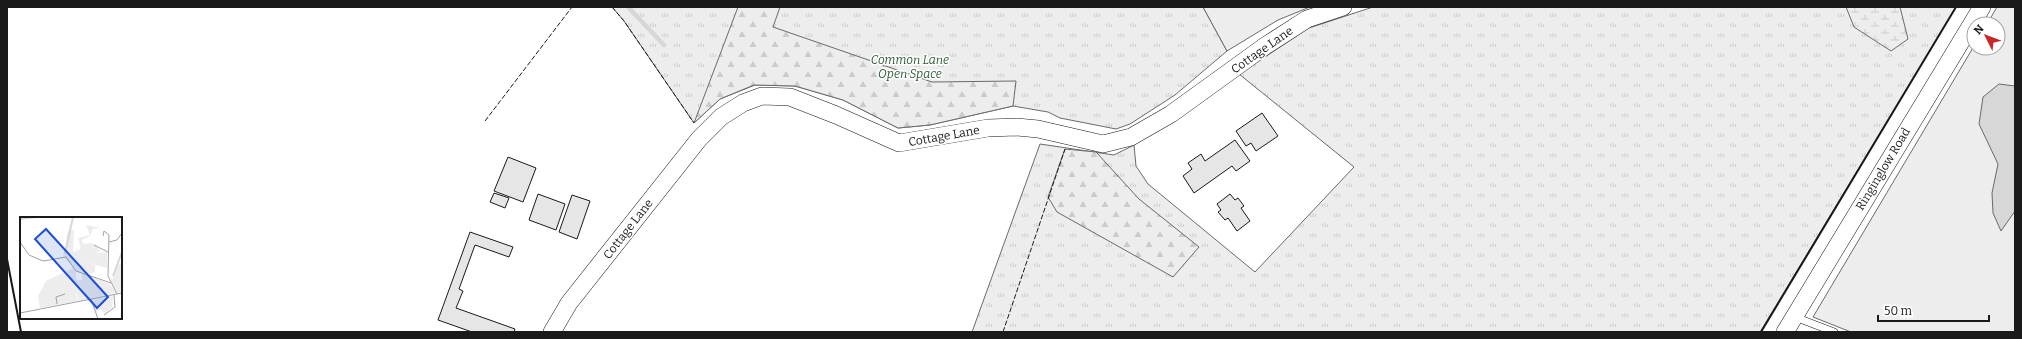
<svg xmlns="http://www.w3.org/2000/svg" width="2022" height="339" viewBox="0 0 2022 339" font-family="Bitter,serif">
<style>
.grass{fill:url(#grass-tufts);stroke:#6a6a6a}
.forest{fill:url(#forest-firs);stroke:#6a6a6a}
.wetland{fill:url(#wetland-marsh);stroke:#6a6a6a}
.built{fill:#ededed;stroke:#6a6a6a}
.water{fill:#d7d7d7;stroke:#6a6a6a}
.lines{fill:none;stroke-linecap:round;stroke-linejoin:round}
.stream{stroke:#d7d7d7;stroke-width:4.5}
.building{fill:#e6e6e6;stroke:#1a1a1a}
.service-casing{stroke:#1a1a1a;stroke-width:8}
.tertiary-casing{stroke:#1a1a1a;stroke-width:18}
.service{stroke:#fff;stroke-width:7}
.tertiary{stroke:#fff;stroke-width:17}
.fence{stroke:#1a1a1a;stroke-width:1;stroke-dasharray:5 2;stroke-linecap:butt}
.wall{stroke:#1a1a1a;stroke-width:2}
.labels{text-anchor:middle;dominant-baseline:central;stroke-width:3;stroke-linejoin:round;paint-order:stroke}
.street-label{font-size:12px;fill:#1a1a1a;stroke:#fff}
.park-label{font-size:12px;font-style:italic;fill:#2b5a34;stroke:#fff}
.inset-river{fill:none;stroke:#d7d7d7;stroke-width:2}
.inset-road{fill:none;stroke:#a3a3a3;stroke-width:1}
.view{fill:#1d4ed8;fill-opacity:0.15;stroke:#1d4ed8;stroke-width:2}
.inset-edge{fill:none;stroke:#1a1a1a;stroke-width:2}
</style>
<defs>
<pattern id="grass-tufts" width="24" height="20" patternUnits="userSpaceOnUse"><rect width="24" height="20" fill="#ededed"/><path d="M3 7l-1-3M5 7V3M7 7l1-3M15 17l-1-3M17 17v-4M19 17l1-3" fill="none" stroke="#cbcbcb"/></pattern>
<pattern id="forest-firs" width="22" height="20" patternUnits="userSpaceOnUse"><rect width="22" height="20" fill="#ededed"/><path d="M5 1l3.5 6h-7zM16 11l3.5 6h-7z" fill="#cbcbcb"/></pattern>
<pattern id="wetland-marsh" width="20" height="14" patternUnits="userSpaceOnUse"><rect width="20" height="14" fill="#ededed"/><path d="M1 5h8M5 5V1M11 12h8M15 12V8" fill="none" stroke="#cbcbcb"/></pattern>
</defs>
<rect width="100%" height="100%" fill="#fff"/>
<!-- grass -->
<path class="grass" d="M612,7H1203L1227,51L1175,95L1130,124L1116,129L1060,118L1048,112L1013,106L930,125L898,128L843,100L795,86L755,85L720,99L694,123L624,21Z
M1373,7H1956L1760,332H972L1040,144L1114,155L1134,145L1136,166L1148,184L1255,272L1354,167L1239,74L1309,28Z"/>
<!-- forest -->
<path class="forest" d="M738,7H780L773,27L932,82L1016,81L1013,106L930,125L898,128L843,100L795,86L754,85L720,99L694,123Z
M1065,149L1096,152L1139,199L1199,247L1173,277L1057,212L1048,197Z"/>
<!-- wetland -->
<path class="wetland" d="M1846,7H1900L1908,39L1891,51L1854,27Z"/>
<!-- built -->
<path class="built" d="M1203,7H1310L1278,20L1227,51Z
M1997,7H2015V332H1851L1813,317L1974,46V48H1998V24H1987Z"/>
<!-- water -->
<path class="water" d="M1999,84L2015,86V211L2001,231L1993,213L1992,193L1998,164L1979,124L1983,97Z"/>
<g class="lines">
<!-- stream -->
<path class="stream" d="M628,7L664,45"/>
</g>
<!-- building -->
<path class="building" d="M1262,113L1278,136L1256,151L1251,143L1246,146L1236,131Z
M1235,140L1250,161L1236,171L1232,166L1194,193L1183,176L1192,169L1188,163L1201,154L1205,161Z
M508,157L536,168L523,202L494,191Z
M494,193L509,198L505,208L490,202Z
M538,194L565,204L556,230L529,220Z
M1230,194L1235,200L1238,198L1244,206L1241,208L1250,221L1237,231L1228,218L1225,220L1218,212L1221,210L1217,204Z
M572,195L590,201L577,239L559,232Z
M470,232L513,247L509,257L475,245L459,289L463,291L456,308L515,329L514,332H472L438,320Z"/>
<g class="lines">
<defs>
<path id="service" d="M1795,317L1834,332"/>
<path id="tertiary" d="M552,332L569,303L699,139L721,117L743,103L762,96L790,97L836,115L899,143L988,128L1017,127L1038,129L1103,144L1131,137L1171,114L1265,46L1307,19L1343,7
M1785,332L1982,7"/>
</defs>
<!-- service casing -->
<use href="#service" class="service-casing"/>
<!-- tertiary casing -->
<use href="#tertiary" class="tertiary-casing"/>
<!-- service -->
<use href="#service" class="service"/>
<!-- tertiary -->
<use href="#tertiary" class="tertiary"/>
<!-- fence -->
<path class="fence" d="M612,7L624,21L694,123
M485,121L572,7
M1003,332L1065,149"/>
<!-- wall -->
<path class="wall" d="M7,259L21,332
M1761,332L1956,7"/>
</g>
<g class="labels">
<!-- street labels -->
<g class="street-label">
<text transform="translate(1262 50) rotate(-35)">Cottage Lane</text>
<text transform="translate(944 136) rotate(-10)">Cottage Lane</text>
<text transform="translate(1883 169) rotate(-59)">Ringinglow Road</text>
<text transform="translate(628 229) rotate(-52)">Cottage Lane</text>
</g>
<!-- park labels -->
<g class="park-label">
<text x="910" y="60">Common Lane<tspan x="910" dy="14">Open Space</tspan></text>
</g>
</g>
<!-- overview -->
<g transform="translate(20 217)">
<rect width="102" height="102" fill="#fff"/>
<path d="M46,29L50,36L70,29L77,33L76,36L87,35V51L65,45L62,55L57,54L43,39ZM102,46V75L97,76L90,63L93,61L98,48ZM53,51L56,55V63H62V56L90,67L96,76L58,84L56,71L57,84L20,91L18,79L26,64Z" fill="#ededed"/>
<path d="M66,8L80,11L73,12L70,19L62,23L63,27L73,26L81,34L75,36L76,33L70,29L49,39L54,49L43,39L50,36L46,29L47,18L49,12L54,14L53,35L61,32L58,21L70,18Z" fill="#ededed"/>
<path d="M64,45L75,48V55L70,57L74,60L62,55ZM93,79L92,90L84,97L81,92L76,95L71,83Z" fill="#ededed"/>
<path class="inset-river" d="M0,2L16,0M45,36L53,0M93,59L102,35"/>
<path class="inset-road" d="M83,19L84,14L89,18L88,59L97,77M0,25L9,38M89,25L97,23L102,16M74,28L88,35M9,38L23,44L46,40L56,54L91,66M71,82L78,102M37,87L36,80L45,77M0,96L102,76M84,98L95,90L94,78"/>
<path class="view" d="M26,12L88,80L77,91L15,22Z"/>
<rect width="102" height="102" class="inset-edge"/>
</g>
<!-- border -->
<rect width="2022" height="339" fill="none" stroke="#1a1a1a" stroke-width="16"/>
<!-- north arrow -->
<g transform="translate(1986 36) rotate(312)"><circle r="19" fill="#ffffff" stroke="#a3a3a3"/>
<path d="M0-3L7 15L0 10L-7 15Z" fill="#c62828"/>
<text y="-6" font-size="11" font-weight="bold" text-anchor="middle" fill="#1a1a1a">N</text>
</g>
<!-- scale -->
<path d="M1878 315v6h111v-6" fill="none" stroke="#1a1a1a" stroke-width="2"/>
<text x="1884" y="315" font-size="12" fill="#1a1a1a" stroke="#ffffff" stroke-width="3" paint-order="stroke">50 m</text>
</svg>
